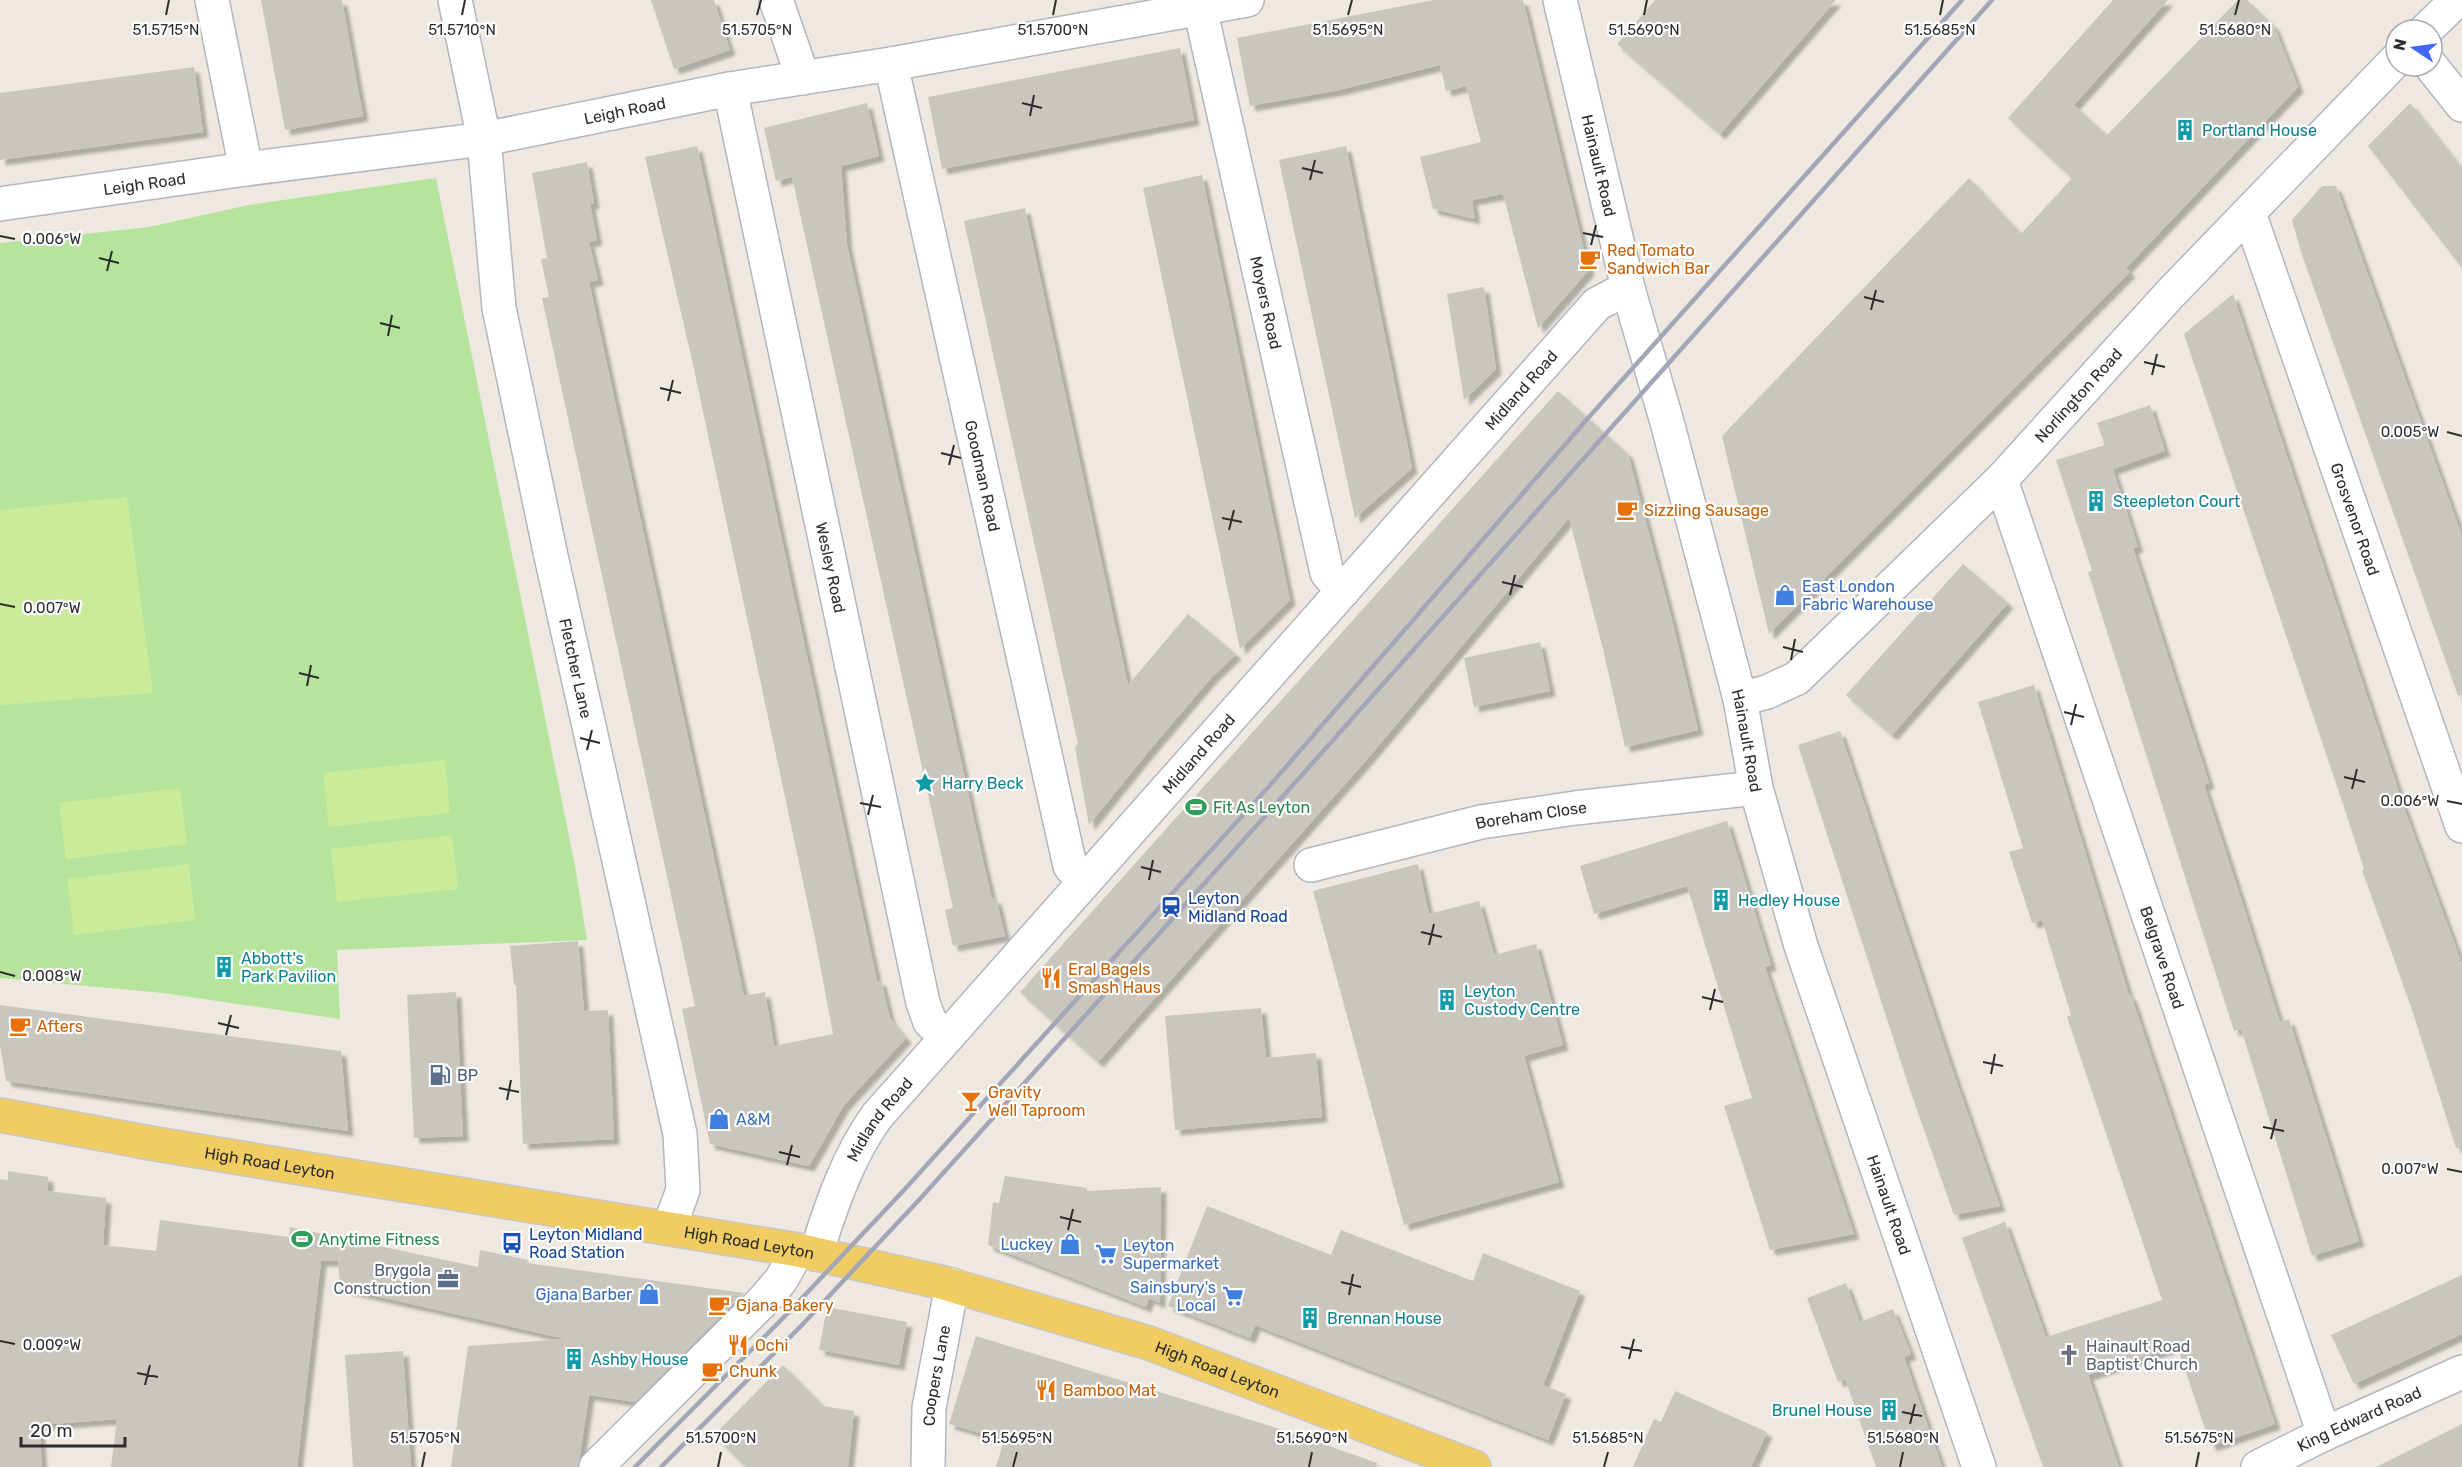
<svg xmlns="http://www.w3.org/2000/svg" width="2462" height="1467" viewBox="0 0 2462 1467" font-family="Rubik,sans-serif">
<style>
.green{fill:#b7e49d}
.pitch{fill:#caeb99}
.building{fill:#cac6be;filter:url(#shadow)}
.lines{fill:none;stroke-linecap:round;stroke-linejoin:round}
.minor-casing{stroke:#b3b6c0;stroke-width:36}
.major-casing{stroke:#c8c8c8;stroke-width:36}
.minor{stroke:#fff;stroke-width:33}
.major{stroke:#f1cc62;stroke-width:33}
.rail{stroke:#a2a6b7;stroke-width:4.5}
.ticks{fill:none;stroke:#2d2d2d;stroke-width:2}
.labels{text-anchor:middle;dominant-baseline:central;stroke-width:4.5;stroke-linejoin:round;paint-order:stroke}
.street-label{font-size:16px;fill:#2d2d2d;stroke:#fff}
.culture-label{font-size:16px;fill:#0d838f;stroke:#fff;text-anchor:start}
.food-label{font-size:16px;fill:#c56008;stroke:#fff;text-anchor:start}
.shop-label{font-size:16px;fill:#366cbe;stroke:#fff;text-anchor:start}
.leisure-label{font-size:16px;fill:#27864d;stroke:#fff;text-anchor:start}
.transit-label{font-size:16px;fill:#164399;stroke:#fff;text-anchor:start}
.service-label{font-size:16px;fill:#4e5e75;stroke:#fff;text-anchor:start}
.worship-label{font-size:16px;fill:#5b616d;stroke:#fff;text-anchor:start}
.ticks-label{font-size:15px;text-anchor:middle;fill:#2d2d2d;stroke:#fff;stroke-width:4.5;stroke-linejoin:round;paint-order:stroke}
</style>
<defs>
<filter id="shadow"><feDropShadow dx="5.5" dy="5.5" stdDeviation="1.5" flood-color="#0004"/></filter>
</defs>
<rect width="100%" height="100%" fill="#eee8e0"/>
<!-- green -->
<path class="green" d="M436,178L575,866L587,940L337,950L340,1019L163,993L0,978V243L149,227L249,205Z"/>
<!-- pitch -->
<path class="pitch" d="M127,497L153,693L0,705V510Z
M445,760L450,813L329,827L323,773Z
M180,788L187,844L66,859L59,803Z
M452,835L458,889L337,902L331,849Z
M189,864L195,920L74,935L67,879Z"/>
<!-- building -->
<path class="building" d="M261,0H342L363,116L285,130Z
M651,0H714L730,50L674,69Z
M1434,0H1523L1589,270L1538,328L1503,194L1472,200L1475,219L1433,209L1420,157L1481,142L1466,86L1446,91L1440,65L1339,90L1250,106L1237,38Z
M1655,0H1836L1720,134L1617,44Z
M2113,0H2168L2074,105L2107,135L2238,0H2247L2274,26L2298,87L2126,268L2130,272L1769,634L1722,436L1969,178L2021,234L2072,178L2008,118Z
M1180,48L1194,120L942,169L928,97Z
M194,67L203,132L0,160V93Z
M867,103L879,156L841,166L847,245L984,865L992,899L996,898L1005,936L953,946L945,910L953,908L792,177L776,181L764,128Z
M2410,103L2462,169V268L2368,146Z
M697,146L877,981H881L890,1018L906,1038L844,1105L809,1166L710,1144L682,1009L695,1006L542,298L549,297L541,259L547,258L532,173L587,162L594,203L590,204L597,240L589,242L598,280L589,282L744,996L765,992L774,1046L833,1034L815,938L692,360L645,157Z
M1346,146L1412,468L1355,518L1279,160Z
M1202,175L1290,600L1240,649L1143,188Z
M2322,186H2336L2462,536V695L2458,696L2301,252L2292,220Z
M1025,208L1128,685L1188,614L1236,654L1211,678L1148,752L1089,825L1075,747L1078,744L964,221Z
M1484,287L1496,369L1464,400L1447,294Z
M2233,294L2407,816L2462,964V1147L2456,1148L2412,1010L2362,870L2364,869L2344,807L2184,334Z
M1558,391L1628,454L1673,624L1698,730L1625,747L1603,649L1569,518L1369,757L1098,1062L1020,992Z
M2150,405L2165,451L2113,469L2097,423Z
M2105,445L2138,547L2133,548L2209,783L2204,785L2243,905L2280,1022L2289,1019L2359,1241L2312,1256L2241,1029L2234,1031L2088,572L2092,570L2056,460Z
M1963,564L2008,603L1892,735L1846,695Z
M1540,642L1550,691L1474,707L1464,658Z
M2034,685L2129,995H2131L2275,1424L2211,1446L2177,1346L2088,1375L2119,1467H2043L1962,1238L2005,1222L2046,1337L2162,1300L2067,1017L2071,1015L2042,920L2032,923L2009,852L2023,848L1978,702Z
M1840,731L1950,1063L2000,1206L1954,1215L1910,1090L1798,745Z
M1727,821L1771,965L1765,967L1854,1234L1770,1250L1724,1106L1752,1098L1687,886L1594,914L1580,866Z
M1418,864L1429,914L1479,901L1494,955L1536,944L1563,1045L1524,1056L1559,1182L1404,1225L1313,891Z
M578,941L584,1011L608,1010L614,1139L523,1144L516,985H514L510,946Z
M456,992L463,1136L414,1138L407,995Z
M0,1005L341,1051L348,1131L6,1081L0,1045Z
M1261,1008L1266,1058L1316,1053L1322,1117L1175,1130L1165,1016Z
M8,1171L48,1177V1191L106,1198L103,1245L156,1251L160,1220L289,1237L290,1227L478,1267L480,1250L528,1260L527,1263L744,1293L635,1402L589,1395L578,1467H451L468,1346L566,1339L340,1288L338,1261H321L297,1467H111L117,1419L39,1425L42,1467H0V1179L8,1180Z
M1005,1176L1087,1188V1191L1161,1187L1160,1303L1149,1298L1146,1307L988,1245L993,1202L999,1203Z
M1207,1206L1331,1255L1341,1230L1473,1281L1483,1253L1580,1291L1543,1385L1566,1394L1548,1440L1255,1325L1250,1338L1168,1306Z
M2462,1275V1334L2354,1384L2331,1335Z
M1846,1283L1860,1322L1893,1309L1911,1354L1904,1357L1942,1467H1876L1845,1379L1838,1382L1807,1298Z
M827,1307L907,1322L899,1365L819,1350Z
M976,1336L1287,1431L1377,1463L1376,1467H996L1004,1440L949,1424Z
M403,1351L411,1467H353L345,1355Z
M783,1365L823,1406L854,1411L848,1467H746L714,1435Z
M1675,1391L1767,1432L1751,1467H1633L1654,1419L1661,1422Z
M2462,1424V1467H2376Z"/>
<g class="lines">
<defs>
<g id="minor">
<path d="M212,0L246,169"/>
<path id="s1" d="M455,0L484,139L499,308L551,556L680,1134L683,1190L669,1228"/>
<path d="M776,0L803,78"/>
<path id="s2" d="M1560,0L1629,292L1667,422L1740,699L1756,788L1801,946L1979,1467"/>
<path id="s3" d="M1200,8L1327,573L1343,591"/>
<path d="M2426,30L2457,0"/>
<path id="s4" d="M891,64L1070,866L1084,882"/>
<path d="M2431,66L2462,105"/>
<path id="s5" d="M730,89L923,1003L930,1022L947,1037"/>
<path id="s6" d="M0,204L246,169L484,139L730,89L891,64L1247,0"/>
<path id="s7" d="M2249,213L2462,826"/>
<path id="s8" d="M2001,480L2324,1434"/>
<path id="s9" d="M1740,699L1767,692L1797,678L2001,480L2170,294L2396,60"/>
<path id="s10" d="M1311,865L1481,822L1575,808L1756,788"/>
<path id="s11" d="M816,1254C831,1206 848,1156 877,1116L1597,304L1614,295L1629,292"/>
<path d="M596,1467L762,1302L781,1280L798,1250"/>
<path id="s12" d="M928,1467L929,1408L952,1285"/>
<path id="s13" d="M2258,1467L2324,1434L2462,1372"/>
</g>
<g id="major">
<path id="s14" d="M0,1115L156,1144L798,1250L940,1282L1149,1343L1474,1467"/>
</g>
</defs>
<!-- minor casing -->
<use href="#minor" class="minor-casing"/>
<!-- major casing -->
<use href="#major" class="major-casing"/>
<!-- minor -->
<use href="#minor" class="minor"/>
<!-- major -->
<use href="#major" class="major"/>
<!-- rail -->
<path class="rail" d="M635,1467L787,1314L905,1189L1272,783L1589,417L1962,0
M661,1467L801,1326L918,1201L1285,794L1992,0"/>
</g>
<!-- ticks -->
<path class="ticks" d="M166,15L169,0M462,15L465,0M757,15L761,0M1053,15L1056,0M1348,15L1352,0M1644,15L1647,0M1940,15L1943,0M2235,15L2239,0M1022,103L1042,108M1030,116L1034,95M1302,168L1323,173M1310,180L1315,160M1583,233L1603,237M0,236L15,239M1591,245L1596,225M99,258L119,263M107,271L112,251M1864,297L1884,302M1871,310L1876,290M380,323L400,328M388,336L392,315M2144,362L2165,367M2152,375L2157,354M660,388L681,393M668,401L673,380M2447,432L2462,436M941,453L961,458M949,465L954,445M1222,518L1242,522M1229,530L1234,510M1502,582L1523,587M1510,595L1515,575M0,604L15,607M1783,647L1803,652M1791,660L1795,639M299,673L319,678M307,686L311,665M2064,712L2084,717M2071,725L2076,704M580,738L600,743M587,750L592,730M2344,777L2365,782M2352,789L2357,769M2447,801L2462,804M860,803L881,807M868,815L873,795M1141,867L1161,872M1149,880L1153,860M1421,932L1442,937M1429,945L1434,924M0,972L15,976M1702,997L1723,1002M1710,1010L1715,989M218,1023L239,1028M226,1035L231,1015M1983,1062L2003,1066M1991,1074L1995,1054M499,1088L519,1092M507,1100L511,1080M2263,1127L2284,1131M2271,1139L2276,1119M779,1152L800,1157M787,1165L792,1145M2447,1169L2462,1172M1060,1217L1081,1222M1068,1230L1073,1209M1341,1282L1361,1287M1349,1295L1353,1274M0,1341L15,1344M1621,1347L1642,1351M1629,1359L1634,1339M137,1373L158,1377M145,1385L150,1365M1902,1412L1922,1416M1910,1424L1915,1404M422,1467L425,1452M718,1467L721,1452M1013,1467L1017,1452M1309,1467L1312,1452M1604,1467L1608,1452M1900,1467L1903,1452M2196,1467L2199,1452"/>
<!-- icons -->
<defs>
<symbol id="building-bare" viewBox="-9 -9 18 18"><path d="M-4-6H4V6H1V3H-1V6H-4ZM-2.5-4.3h1.7v1.8h-1.7ZM.8-4.3h1.7v1.8H.8ZM-2.5-1h1.7V.8h-1.7ZM.8-1h1.7V.8H.8Z" fill="#0f9aa8" stroke="#fff" stroke-width="2.5" paint-order="stroke"/></symbol>
<symbol id="cafe-bare" viewBox="-9 -9 18 18"><path d="M-5.5-4.5H6V0H3Q3 3.5 0 3.5H-2.5Q-5.5 3.5-5.5 0ZM3-3.2v2h1.7v-2ZM-6 4.5H4V6H-6Z" fill="#e8710a" stroke="#fff" stroke-width="2.5" paint-order="stroke"/></symbol>
<symbol id="shop-bare" viewBox="-9 -9 18 18"><path d="M-5-2.5h2.3a2.7 3.5 0 0 1 5.4 0H5L5.5 6h-11ZM-1.5-2.5h3a1.5 2.3 0 0 0-3 0Z" fill="#3f7fe0" stroke="#fff" stroke-width="2.5" paint-order="stroke"/></symbol>
<symbol id="sight-bare" viewBox="-9 -9 18 18"><path d="M0-6L1.8-2.2L6-1.7L2.9 1.2L3.7 5.4L0 3.3L-3.7 5.4L-2.9 1.2L-6-1.7L-1.8-2.2Z" fill="#0f9aa8" stroke="#fff" stroke-width="2.5" paint-order="stroke"/></symbol>
<symbol id="stadium-bare" viewBox="-9 -9 18 18"><path d="M0-5a6.5 5 0 1 0 0 10a6.5 5 0 1 0 0-10ZM-3.5-1.8h7v3.6h-7Z" fill="#2e9e5b" stroke="#fff" stroke-width="2.5" paint-order="stroke"/></symbol>
<symbol id="station-bare" viewBox="-9 -9 18 18"><path d="M-3-6H3Q5-6 5-4V2Q5 4 3 4L4.5 6H3L1.5 4h-3L-3 6H-4.5L-3 4Q-5 4-5 2V-4Q-5-6-3-6ZM-3.5-4v3h7v-3ZM-3.5 1v1.5H-2V1ZM2 1v1.5H3.5V1Z" fill="#1a4fb4" stroke="#fff" stroke-width="2.5" paint-order="stroke"/></symbol>
<symbol id="restaurant-bare" viewBox="-9 -9 18 18"><path d="M-5-6h1v4h1v-4h1v4h1v-4h1v5L-1.5 .5V6h-2V.5L-5-1ZM5-6V6H3V1.5H1.5Q1.5-4 5-6Z" fill="#e8710a" stroke="#fff" stroke-width="2.5" paint-order="stroke"/></symbol>
<symbol id="fuel-bare" viewBox="-9 -9 18 18"><path d="M-5.5-6h7V0h2V4h1.3V-2.5L3-4.5l.8-.8L6-3V5H2.5V1h-1V6h-7ZM-4.2-4.7v3.2H.2V-4.7Z" fill="#5c6f8a" stroke="#fff" stroke-width="2.5" paint-order="stroke"/></symbol>
<symbol id="bar-bare" viewBox="-9 -9 18 18"><path d="M-6-5H6L.8 .8V4.5H3.5V6h-7V4.5H-.8V.8Z" fill="#e8710a" stroke="#fff" stroke-width="2.5" paint-order="stroke"/></symbol>
<symbol id="bus-bare" viewBox="-9 -9 18 18"><path d="M-5-6H5V4H4V6H2V4H-2V6H-4V4H-5ZM-3.5-4V0h7V-4ZM-3.5 1.2v1.5H-2V1.2ZM2 1.2v1.5H3.5V1.2Z" fill="#1a4fb4" stroke="#fff" stroke-width="2.5" paint-order="stroke"/></symbol>
<symbol id="supermarket-bare" viewBox="-9 -9 18 18"><path d="M-6-5.5h2.5l.6 2H6L4.5 2H-2.5L-4.4-4H-6ZM-1.5 3.2a1.3 1.3 0 1 0 .1 0ZM3 3.2a1.3 1.3 0 1 0 .1 0Z" fill="#3f7fe0" stroke="#fff" stroke-width="2.5" paint-order="stroke"/></symbol>
<symbol id="office-bare" viewBox="-9 -9 18 18"><path d="M-6-3h4V-5.5h4V-3h4V5H-6ZM-1-4.5V-3h2v-1.5ZM-6 0V1H6V0Z" fill="#5c6f8a" stroke="#fff" stroke-width="2.5" paint-order="stroke"/></symbol>
<symbol id="church-bare" viewBox="-9 -9 18 18"><path d="M-1.2-6h2.4v3.5h3.3v2.4h-3.3V6h-2.4V-.1h-3.3v-2.4h3.3Z" fill="#6b7280" stroke="#fff" stroke-width="2.5" paint-order="stroke"/></symbol>
</defs>
<g fill-rule="evenodd">
<use href="#building-bare" x="2170" y="115" width="30" height="30"/>
<use href="#cafe-bare" x="1575" y="244" width="30" height="30"/>
<use href="#building-bare" x="2081" y="486" width="30" height="30"/>
<use href="#cafe-bare" x="1612" y="495" width="30" height="30"/>
<use href="#shop-bare" x="1770" y="580" width="30" height="30"/>
<use href="#sight-bare" x="910" y="768" width="30" height="30"/>
<use href="#stadium-bare" x="1181" y="792" width="30" height="30"/>
<use href="#building-bare" x="1706" y="885" width="30" height="30"/>
<use href="#station-bare" x="1156" y="892" width="30" height="30"/>
<use href="#building-bare" x="209" y="952" width="30" height="30"/>
<use href="#restaurant-bare" x="1036" y="963" width="30" height="30"/>
<use href="#building-bare" x="1432" y="985" width="30" height="30"/>
<use href="#cafe-bare" x="5" y="1011" width="30" height="30"/>
<use href="#fuel-bare" x="425" y="1060" width="30" height="30"/>
<use href="#bar-bare" x="956" y="1086" width="30" height="30"/>
<use href="#shop-bare" x="704" y="1104" width="30" height="30"/>
<use href="#stadium-bare" x="287" y="1224" width="30" height="30"/>
<use href="#bus-bare" x="497" y="1228" width="30" height="30"/>
<use href="#shop-bare" x="1055" y="1229" width="30" height="30"/>
<use href="#supermarket-bare" x="1091" y="1239" width="30" height="30"/>
<use href="#office-bare" x="433" y="1264" width="30" height="30"/>
<use href="#shop-bare" x="634" y="1279" width="30" height="30"/>
<use href="#supermarket-bare" x="1218" y="1281" width="30" height="30"/>
<use href="#cafe-bare" x="704" y="1290" width="30" height="30"/>
<use href="#building-bare" x="1295" y="1303" width="30" height="30"/>
<use href="#restaurant-bare" x="723" y="1330" width="30" height="30"/>
<use href="#church-bare" x="2054" y="1340" width="30" height="30"/>
<use href="#building-bare" x="559" y="1344" width="30" height="30"/>
<use href="#cafe-bare" x="697" y="1356" width="30" height="30"/>
<use href="#restaurant-bare" x="1031" y="1375" width="30" height="30"/>
<use href="#building-bare" x="1874" y="1395" width="30" height="30"/>
</g>
<g class="labels">
<!-- street labels -->
<g class="street-label">
<text stroke="none"><textPath href="#s6" startOffset="632">Leigh Road</textPath></text>
<text stroke="none"><textPath href="#s2" startOffset="170">Hainault Road</textPath></text>
<text stroke="none"><textPath href="#s6" startOffset="146">Leigh Road</textPath></text>
<text stroke="none"><textPath href="#s3" startOffset="302">Moyers Road</textPath></text>
<text stroke="none"><textPath href="#s11" startOffset="1122">Midland Road</textPath></text>
<text stroke="none"><textPath href="#s9" startOffset="460">Norlington Road</textPath></text>
<text stroke="none"><textPath href="#s4" startOffset="422">Goodman Road</textPath></text>
<text stroke="none"><textPath href="#s7" startOffset="324">Grosvenor Road</textPath></text>
<text stroke="none"><textPath href="#s5" startOffset="489">Wesley Road</textPath></text>
<text stroke="none"><textPath href="#s1" startOffset="680">Fletcher Lane</textPath></text>
<text stroke="none"><textPath href="#s2" startOffset="764">Hainault Road</textPath></text>
<text stroke="none"><textPath href="#s11" startOffset="636">Midland Road</textPath></text>
<text stroke="none"><textPath href="#s10" startOffset="226">Boreham Close</textPath></text>
<text stroke="none"><textPath href="#s8" startOffset="504">Belgrave Road</textPath></text>
<text stroke="none"><textPath href="#s11" startOffset="150">Midland Road</textPath></text>
<text stroke="none"><textPath href="#s14" startOffset="274">High Road Leyton</textPath></text>
<text stroke="none"><textPath href="#s2" startOffset="1250">Hainault Road</textPath></text>
<text stroke="none"><textPath href="#s14" startOffset="760">High Road Leyton</textPath></text>
<text stroke="none"><textPath href="#s14" startOffset="1246">High Road Leyton</textPath></text>
<text stroke="none"><textPath href="#s12" startOffset="92">Coopers Lane</textPath></text>
<text stroke="none"><textPath href="#s13" startOffset="112">King Edward Road</textPath></text>
</g>
<!-- culture labels -->
<g class="culture-label">
<text x="2202" y="130">Portland House</text>
<text x="2113" y="501">Steepleton Court</text>
<text x="942" y="783">Harry Beck</text>
<text x="1738" y="900">Hedley House</text>
<text x="241" y="958">Abbott's<tspan x="241" dy="18">Park Pavilion</tspan></text>
<text x="1464" y="991">Leyton<tspan x="1464" dy="18">Custody Centre</tspan></text>
<text x="1327" y="1318">Brennan House</text>
<text x="591" y="1359">Ashby House</text>
<text x="1872" y="1410" text-anchor="end">Brunel House</text>
</g>
<!-- food labels -->
<g class="food-label">
<text x="1607" y="250">Red Tomato<tspan x="1607" dy="18">Sandwich Bar</tspan></text>
<text x="1644" y="510">Sizzling Sausage</text>
<text x="1068" y="969">Eral Bagels<tspan x="1068" dy="18">Smash Haus</tspan></text>
<text x="37" y="1026">Afters</text>
<text x="988" y="1092">Gravity<tspan x="988" dy="18">Well Taproom</tspan></text>
<text x="736" y="1305">Gjana Bakery</text>
<text x="755" y="1345">Ochi</text>
<text x="729" y="1371">Chunk</text>
<text x="1063" y="1390">Bamboo Mat</text>
</g>
<!-- shop labels -->
<g class="shop-label">
<text x="1802" y="586">East London<tspan x="1802" dy="18">Fabric Warehouse</tspan></text>
<text x="736" y="1119">A&amp;M</text>
<text x="1053" y="1244" text-anchor="end">Luckey</text>
<text x="1123" y="1245">Leyton<tspan x="1123" dy="18">Supermarket</tspan></text>
<text x="1216" y="1287" text-anchor="end">Sainsbury's<tspan x="1216" dy="18">Local</tspan></text>
<text x="632" y="1294" text-anchor="end">Gjana Barber</text>
</g>
<!-- leisure labels -->
<g class="leisure-label">
<text x="1213" y="807">Fit As Leyton</text>
<text x="319" y="1239">Anytime Fitness</text>
</g>
<!-- transit labels -->
<g class="transit-label">
<text x="1188" y="898">Leyton<tspan x="1188" dy="18">Midland Road</tspan></text>
<text x="529" y="1234">Leyton Midland<tspan x="529" dy="18">Road Station</tspan></text>
</g>
<!-- service labels -->
<g class="service-label">
<text x="457" y="1075">BP</text>
<text x="431" y="1270" text-anchor="end">Brygola<tspan x="431" dy="18">Construction</tspan></text>
</g>
<!-- worship labels -->
<g class="worship-label">
<text x="2086" y="1346">Hainault Road<tspan x="2086" dy="18">Baptist Church</tspan></text>
</g>
</g>
<g class="ticks-label">
<text x="166" y="35">51.5715°N</text>
<text x="462" y="35">51.5710°N</text>
<text x="757" y="35">51.5705°N</text>
<text x="1053" y="35">51.5700°N</text>
<text x="1348" y="35">51.5695°N</text>
<text x="1644" y="35">51.5690°N</text>
<text x="1940" y="35">51.5685°N</text>
<text x="2235" y="35">51.5680°N</text>
<text x="52" y="244">0.006°W</text>
<text x="2410" y="437">0.005°W</text>
<text x="52" y="613">0.007°W</text>
<text x="2410" y="806">0.006°W</text>
<text x="52" y="981">0.008°W</text>
<text x="2410" y="1174">0.007°W</text>
<text x="52" y="1350">0.009°W</text>
<text x="425" y="1443">51.5705°N</text>
<text x="721" y="1443">51.5700°N</text>
<text x="1017" y="1443">51.5695°N</text>
<text x="1312" y="1443">51.5690°N</text>
<text x="1608" y="1443">51.5685°N</text>
<text x="1903" y="1443">51.5680°N</text>
<text x="2199" y="1443">51.5675°N</text>
</g>
<!-- north arrow -->
<g transform="translate(2414 48) rotate(283)"><circle r="28" fill="#ffffff" stroke="#ababab" stroke-width="1.5"/>
<path d="M0-4.5L10 22L0 15L-10 22Z" fill="#4168fa"/>
<text y="-9" font-size="16" font-weight="bold" text-anchor="middle" fill="#2d2d2d">N</text>
</g>
<!-- scale -->
<path d="M21 1437v9h104v-9" fill="none" stroke="#2d2d2d" stroke-width="3"/>
<text x="30" y="1437" font-size="18" fill="#2d2d2d" stroke="#ffffff" stroke-width="4.5" paint-order="stroke">20 m</text>
</svg>
